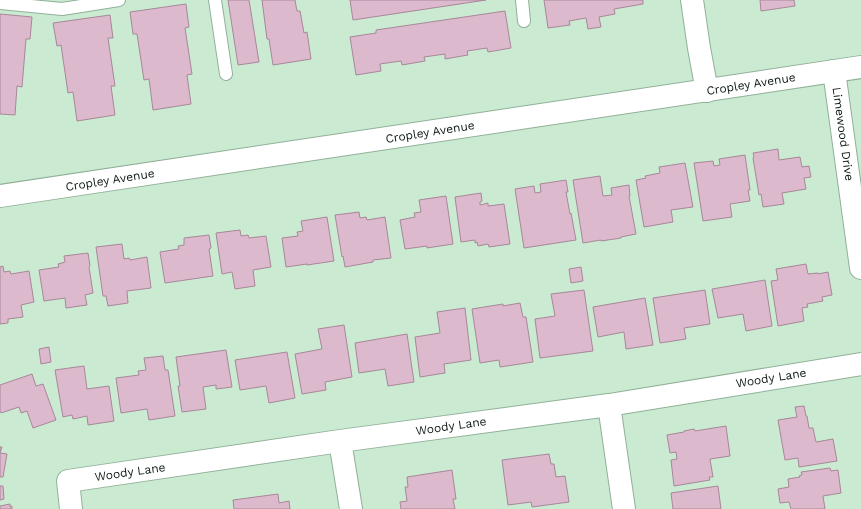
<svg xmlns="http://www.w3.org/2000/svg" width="861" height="509" viewBox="0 0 861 509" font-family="'Work Sans',sans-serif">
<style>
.building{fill:#dcb9cc;stroke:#a88799}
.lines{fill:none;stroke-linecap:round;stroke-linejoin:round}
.service-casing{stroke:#91b099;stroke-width:14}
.minor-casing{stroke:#91b099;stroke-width:24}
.tertiary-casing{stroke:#91b099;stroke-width:24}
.service{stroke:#fff;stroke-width:12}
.minor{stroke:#fff;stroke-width:22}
.tertiary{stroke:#fff;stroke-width:22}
.labels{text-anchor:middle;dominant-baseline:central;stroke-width:4;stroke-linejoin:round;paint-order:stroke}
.street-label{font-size:12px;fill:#0c1810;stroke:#fff}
</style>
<rect width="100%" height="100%" fill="#caebd2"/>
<!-- building -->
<path class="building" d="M228,0H249L259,62L238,65Z
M262,0H295L297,11H300L304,33L307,32L311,59L273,65L269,39H267Z
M350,0H486L353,20Z
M544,0H643V4L614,9L615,14L599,17L601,27L588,29L586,18L569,21L570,25L548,28Z
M760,0H794L795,6L761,11Z
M186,4L189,27L185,28L192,74L187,75L191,104L153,110L149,79L144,80L137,34H133L130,12Z
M505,11L511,48L488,52L487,48L467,51L468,55L445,59V54L424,57L425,61L402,65L401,61L380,64L381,71L356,75L350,37L376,33V30Z
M0,14L32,17L30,39H26L22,87L17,86L15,115L0,114Z
M110,15L113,38H108L115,86H111L115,115L77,121L73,92L68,93L61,45L57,46L53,23Z
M778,149L779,160L800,157L802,167L809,166L811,177L804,178L806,189L782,193L784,204L763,207L761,194L759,195L753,158L754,157L753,153Z
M745,155L750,190H748L750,201L730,204L732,217L703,221L694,163L713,161L714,166L720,165L719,159Z
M685,163L693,207L671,210L673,222L644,227L636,180L646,178L645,176L660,173L659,167Z
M600,176L603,196L612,195L611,188L629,185L630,196H629L636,234L621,237V238L601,241V240L583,243L573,180Z
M566,180L568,192H566L570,214L571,213L576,240L524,248L515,189L534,186L535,193L541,192L540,184Z
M481,193L482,201L480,202V205L488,203V206L504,204L510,244L489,247L488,244L478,246L477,242L475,243V240L461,242L455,197Z
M446,196L453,244L427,248V246L405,249L400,220L415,217L414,213L421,212L419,200Z
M359,212L360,218L366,217L367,220L385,217L391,258L373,260V262L345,267L343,256L342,257L335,215Z
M327,217L334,261L307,265V264L286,267L282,238L298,236L297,232L303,231L301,221Z
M240,230L241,236L248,235L249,238L266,236L271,267L253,270L255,286L235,289L232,272L222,274L216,233Z
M209,235L211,248L209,249L213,276L165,283L160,252L179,249L178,246L184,245V238Z
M122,244L124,259L129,258L130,260L147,257L151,288L127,291L128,303L108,306L106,296H103L96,247Z
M88,253L90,266L89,267L93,293L85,295L87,305L66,308L65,298L44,301L39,270L59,267L58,264L65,262L64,256Z
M806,264L808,274L818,273V274L828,272L832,295L822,297L823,301L807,304L808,307L802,308L804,321L778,326L771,281L778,280L776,269Z
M3,266L4,272L10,271L11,274L29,271L34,302L21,305L23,317L8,319V323L0,324V267Z
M581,267L583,281L571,283L569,269Z
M765,280L772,326L746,331L743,314L718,318L712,289Z
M584,290L593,351L540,358L535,319L555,316L551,294Z
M705,290L710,324L684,328L686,339L660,343L653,298Z
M645,298L653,345L626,349L624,332L598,337L593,307Z
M520,303L523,317H526L533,362L500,367L499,360L480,363L472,309L503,304V306Z
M465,308L471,360L444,364L445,373L420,377L415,337L440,333L437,312Z
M344,325L352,377L325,382L326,390L302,394L295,354L322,349L318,329Z
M407,334L414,382L388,386L385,369L359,373L355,343Z
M49,347L51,362L41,364L39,349Z
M226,350L232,387L216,389V385L203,387L206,409L182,412L178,386H180L176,357Z
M287,352L295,398L269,403L266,386L240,390L235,360Z
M163,356L165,370H168L175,416L149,420L147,409L121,413L116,378L139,375L138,371L146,370L144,358Z
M84,366L87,389L109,386L114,421L88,425L87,416L73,419L72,415L63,417L55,370Z
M32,374L36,386L43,384L56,420L33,428L27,411L21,413L19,407L1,413L0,411V385Z
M804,406L806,416H807L809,428H813L816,442L833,439L837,461L799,467L798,458L785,460L778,420L797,417L795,407Z
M726,426L730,456L710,459L713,477H709L710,480L674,486L671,460L677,459L676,452L670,453L667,435L684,432V431L694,429L695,431Z
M0,447H2L0,453L7,454L3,477H0Z
M549,454L551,464H554L556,477L565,476L569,502L532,507L531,502L508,505L502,460Z
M830,468L831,471L838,470L841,493L823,496L825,509H791L789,502L780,503L778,489L789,487L788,479L800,477L799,476L802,475L801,472Z
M452,470L456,499H453L455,509H401L400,502L407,501L405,487H408L407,477Z
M0,486H3L4,499L0,500Z
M718,486L721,509H673L671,493Z
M278,494L279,503L289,501L290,509H234L233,500Z
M10,504V507L12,506V509H0V506Z"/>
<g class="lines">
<defs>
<path id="service" d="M215,0L226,74
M522,0L524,21
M0,3L62,9L119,0"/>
<path id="minor" d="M692,0L699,48L707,91
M834,71L861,268
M609,405L624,509
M340,441L351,509
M71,509L68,481L340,441L609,405L861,364"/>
<path id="tertiary" d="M0,196L861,67"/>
</defs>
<!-- service casing -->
<use href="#service" class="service-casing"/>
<!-- minor casing -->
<use href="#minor" class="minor-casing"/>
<!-- tertiary casing -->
<use href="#tertiary" class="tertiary-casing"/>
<!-- service -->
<use href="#service" class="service"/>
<!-- minor -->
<use href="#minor" class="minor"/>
<!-- tertiary -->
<use href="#tertiary" class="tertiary"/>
</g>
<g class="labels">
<!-- street labels -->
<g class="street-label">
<text transform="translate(751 84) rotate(-9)">Cropley Avenue</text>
<text transform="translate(430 132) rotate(-9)">Cropley Avenue</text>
<text transform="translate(843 134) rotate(82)">Limewood Drive</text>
<text transform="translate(110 180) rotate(-9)">Cropley Avenue</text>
<text transform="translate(771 378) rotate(-9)">Woody Lane</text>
<text transform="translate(451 426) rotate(-8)">Woody Lane</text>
<text transform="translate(130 472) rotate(-8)">Woody Lane</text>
</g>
</g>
</svg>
